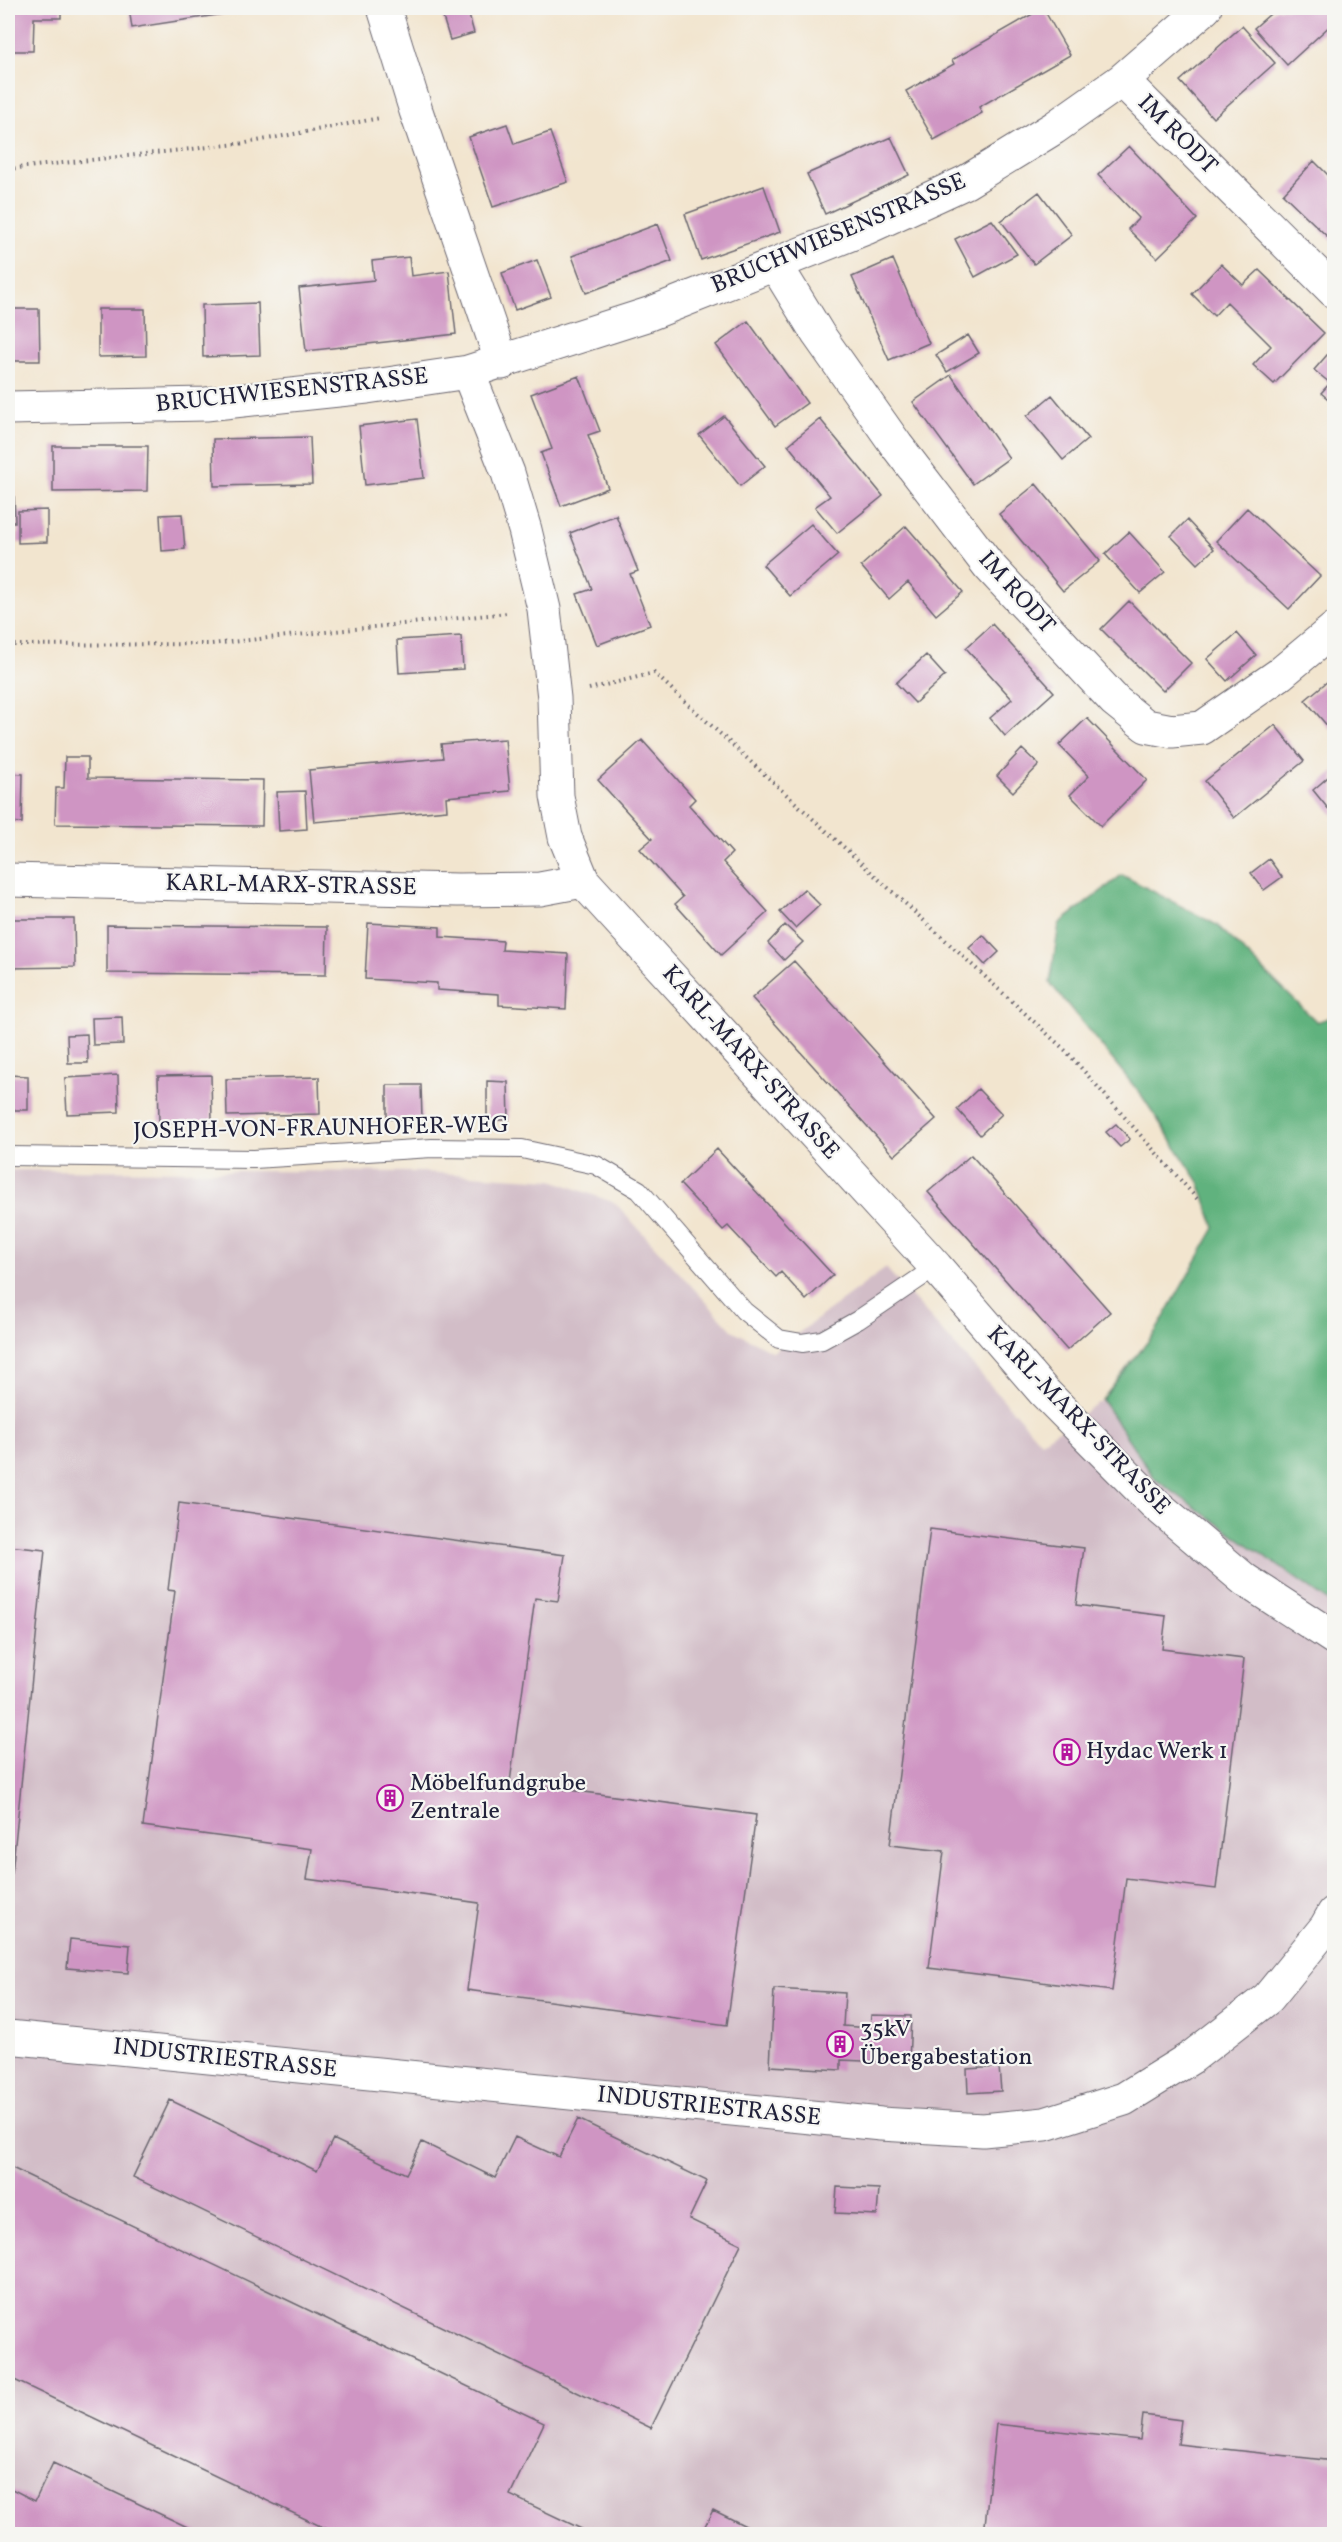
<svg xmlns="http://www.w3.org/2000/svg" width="1342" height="2542" viewBox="0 0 1342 2542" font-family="Vollkorn,serif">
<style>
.industrial{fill:#d2bdc7}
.forest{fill:#60b27e;stroke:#416a5c;stroke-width:1.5}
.building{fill:#cf95c3}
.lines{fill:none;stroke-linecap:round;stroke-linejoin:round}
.service-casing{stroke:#6b666f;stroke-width:20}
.minor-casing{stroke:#6b666f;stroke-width:35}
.path{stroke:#6b666f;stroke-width:4;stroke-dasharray:1.5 4.5;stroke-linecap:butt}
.service{stroke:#fff;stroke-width:18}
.minor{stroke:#fff;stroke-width:33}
.labels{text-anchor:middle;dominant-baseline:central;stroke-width:4.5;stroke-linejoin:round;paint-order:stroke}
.street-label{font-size:24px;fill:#22223b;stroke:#f6f6f2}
.poi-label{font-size:24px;fill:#22223b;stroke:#f6f6f2;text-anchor:start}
</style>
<rect width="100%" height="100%" fill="#f6f6f2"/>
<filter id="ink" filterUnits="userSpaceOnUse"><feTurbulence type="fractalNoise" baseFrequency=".0167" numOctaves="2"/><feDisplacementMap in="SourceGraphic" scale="12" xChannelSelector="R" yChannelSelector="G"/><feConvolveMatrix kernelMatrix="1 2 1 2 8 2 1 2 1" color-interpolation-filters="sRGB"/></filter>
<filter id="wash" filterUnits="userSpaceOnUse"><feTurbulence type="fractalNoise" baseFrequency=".008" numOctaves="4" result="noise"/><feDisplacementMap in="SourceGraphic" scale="24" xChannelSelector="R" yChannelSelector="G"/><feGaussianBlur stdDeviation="1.35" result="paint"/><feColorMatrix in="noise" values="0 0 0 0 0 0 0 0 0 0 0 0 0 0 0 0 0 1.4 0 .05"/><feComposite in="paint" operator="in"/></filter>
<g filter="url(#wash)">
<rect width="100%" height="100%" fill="#f2e5cf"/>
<!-- industrial -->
<path class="industrial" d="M8,1170L422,1172L552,1180L615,1203L732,1330L773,1352L886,1268L1041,1442L1102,1400L1155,1479L1334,1605V2534H8Z"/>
<!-- forest -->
<path class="forest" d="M1122,875L1217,925L1317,1022L1334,1016V1605L1155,1479L1102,1400L1156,1331L1215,1228L1199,1182L1142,1096L1050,983L1059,924Z"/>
<g id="blocks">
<!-- building -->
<path class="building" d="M8,8H61V18H34L33,51H8Z
M129,8H256V9L132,28Z
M440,8H467L474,33L450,40Z
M1043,8L1070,55L979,107L982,113L934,140L906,91L954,64L952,60Z
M1277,8H1334V22L1287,65L1254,28Z
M1242,26L1275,63L1213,118L1180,81Z
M507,124L514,144L550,132L568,182L493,207L469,137Z
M891,137L909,175L825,214L807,174Z
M1129,146L1197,219L1157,258L1128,229L1139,218L1098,175Z
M1314,161L1334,181V243L1283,194Z
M764,186L780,232L701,260L685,214Z
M1039,192L1072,235L1034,264L1001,221Z
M992,220L1017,254L975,277L955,239Z
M658,224L672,261L586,293L572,256Z
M409,257L411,276L449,271L456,334L306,351L299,288L374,280L372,261Z
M893,259L929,343L889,360L852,277Z
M537,260L551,297L515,310L502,273Z
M1221,264L1243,285L1259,270L1324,333L1274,384L1253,365L1271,346L1227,302L1214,316L1192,294Z
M258,303L260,355L203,357L202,305Z
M8,309H39L40,361H8Z
M98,309H145L146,356L98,357Z
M748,321L807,403L775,426L716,345Z
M968,335L979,353L947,372L936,355Z
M1333,348L1334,349V404L1321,393L1330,383L1314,370Z
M951,375L1009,458L973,484L913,402Z
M579,376L600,431L588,435L608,488L561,506L541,453L552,449L531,394Z
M1052,395L1088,439L1063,460L1027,416Z
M724,416L765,466L740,486L699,435Z
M417,419L424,478L365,485L359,426Z
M820,419L883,496L837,533L815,507L830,496L788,445Z
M310,437L312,484L214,486L213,439Z
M53,446H148L147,491L53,492Z
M1036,484L1100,561L1063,591L999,514Z
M8,489H14L15,522H8Z
M1247,508L1320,576L1289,609L1216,541Z
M47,510V542L18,543V511Z
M182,514L185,549L162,551L160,515Z
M616,515L638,571L630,574L650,625L597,645L577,594L592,589L570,533Z
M1187,520L1214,549L1198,564L1171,536Z
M811,524L838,555L790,596L763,565Z
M906,526L963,592L936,615L908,582L889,599L861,566Z
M1129,532L1165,572L1140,593L1105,554Z
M1129,601L1191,663L1163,691L1101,629Z
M992,624L1054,692L1005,736L990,718L1012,699L966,648Z
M1237,633L1256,655L1227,681L1207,659Z
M461,636L463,669L399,673L397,640Z
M926,655L945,676L915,703L896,683Z
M1334,676V726L1330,729L1305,700Z
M1087,718L1147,780L1101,826L1070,795L1089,776L1059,745Z
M1275,725L1304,761L1234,818L1205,781Z
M505,739L510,791L446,797L447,810L314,822L309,770L443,758L441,744Z
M642,740L695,799L689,805L732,853L723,862L768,912L721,955L675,904L683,897L640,849L652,839L598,780Z
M1022,749L1039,765L1013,792L997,776Z
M65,757H88V778L263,780L262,826L55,824L56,788H64Z
M1334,772V816L1313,790Z
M8,773L23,774L22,823L8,822Z
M305,791L307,829L279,831L277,792Z
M1269,859L1282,877L1264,890L1251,873Z
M804,889L820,905L795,928L780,912Z
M8,919H74L75,967L8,968Z
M368,923L440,927V937L503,941L502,950L568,954L566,1009L499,1005V994L437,990V983L365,979Z
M107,925L327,927L326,975L107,973Z
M785,925L803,942L784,960L768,943Z
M983,935L999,952L985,965L969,948Z
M794,961L936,1119L894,1156L752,998Z
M122,1017L123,1044L93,1045L92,1018Z
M87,1034L88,1063H68L67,1035Z
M8,1075L28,1076V1110H8Z
M118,1075L119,1112L67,1114L65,1078Z
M211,1075L212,1121L159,1122L158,1076Z
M319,1077L320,1114L227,1116L226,1079Z
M487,1081L508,1082L509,1120H487Z
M387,1085H421L422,1119H387Z
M978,1089L1002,1114L980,1135L957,1109Z
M1116,1124L1130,1139L1120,1147L1106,1132Z
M717,1149L833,1275L806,1300L781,1272L776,1277L728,1226L723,1230L680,1184Z
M971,1155L1110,1312L1067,1350L928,1192Z
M179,1503L565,1555L558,1601L535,1598L510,1782L756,1815L727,2025L467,1990L479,1903L307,1879L312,1849L143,1826L175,1591L168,1590Z
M930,1529L1084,1548L1076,1605L1166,1616L1162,1649L1244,1659L1216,1889L1126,1878L1112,1991L929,1968L944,1851L890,1845Z
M8,1546L45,1550L12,1873L8,1872Z
M70,1939L130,1945L128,1973L67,1968Z
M774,1989L845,1993L843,2026L870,2028L871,2015L911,2016L909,2063L841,2060V2070L770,2066Z
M999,2067L1001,2091L968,2093L967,2069Z
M170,2100L317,2171L333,2139L406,2174L422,2142L495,2178L515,2137L559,2157L578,2119L707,2181L689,2219L741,2244L651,2428L133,2177Z
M8,2166L544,2423L510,2495L592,2534H337L8,2377Z
M837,2187L879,2189L877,2215L835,2213Z
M1143,2415L1181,2420L1178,2444L1334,2461V2534H984L996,2424L1140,2440Z
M53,2463L202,2534H8V2487L35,2501Z
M713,2510L762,2534H701Z"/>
</g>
</g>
<g filter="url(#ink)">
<use href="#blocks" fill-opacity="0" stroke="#6b666f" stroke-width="1.5"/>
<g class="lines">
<defs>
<path id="service" d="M8,1156L254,1159L432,1148L522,1149L596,1165L639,1190L744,1311L779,1339L802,1343L822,1340L858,1320L936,1267"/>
<path id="minor" d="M384,8L416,111L502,363
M1122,80L1334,291
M775,264L818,334L897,446L989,566L1115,701L1146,726L1172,731L1202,728L1280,674L1334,629
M468,372L508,473L525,530L544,609L554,698L557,796L565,837L583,881L936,1267L1044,1392L1154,1503L1245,1580L1334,1638
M8,408L206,404L367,387L468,372L649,314L866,228L966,182L1054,128L1122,80L1205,8
M8,880L458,890L540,889L583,881
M8,2037L881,2124L983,2130L1045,2124L1124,2099L1192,2057L1268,1998L1326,1927L1334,1913"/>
</defs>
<!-- service casing -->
<use href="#service" class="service-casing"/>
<!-- minor casing -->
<use href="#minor" class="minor-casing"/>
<!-- path -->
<path class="path" d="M8,169L246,143L380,118
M8,645L211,644L507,613
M589,689L654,673L1066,1051L1199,1201"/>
<!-- service -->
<use href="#service" class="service"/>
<!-- minor -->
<use href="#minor" class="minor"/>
</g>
</g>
<!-- icons -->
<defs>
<symbol id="building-ring" viewBox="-11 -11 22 22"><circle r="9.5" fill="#f6f6f2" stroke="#b5179e" stroke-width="1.5"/><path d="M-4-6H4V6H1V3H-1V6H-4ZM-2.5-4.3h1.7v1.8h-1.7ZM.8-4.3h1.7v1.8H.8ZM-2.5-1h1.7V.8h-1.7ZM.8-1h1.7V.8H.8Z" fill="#b5179e"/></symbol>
</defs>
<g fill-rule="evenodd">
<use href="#building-ring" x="1052" y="1737" width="30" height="30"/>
<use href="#building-ring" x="375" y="1783" width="30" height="30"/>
<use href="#building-ring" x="825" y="2029" width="30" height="30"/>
</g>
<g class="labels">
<!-- street labels -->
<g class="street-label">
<text transform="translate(1177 135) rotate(45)">IM RODT</text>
<text transform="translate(839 234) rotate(-23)">BRUCHWIESENSTRASSE</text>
<text transform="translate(292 391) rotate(-6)">BRUCHWIESENSTRASSE</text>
<text transform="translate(1016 593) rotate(48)">IM RODT</text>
<text transform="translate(291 886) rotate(1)">KARL-MARX-STRASSE</text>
<text transform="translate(750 1063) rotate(48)">KARL-MARX-STRASSE</text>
<text transform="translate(321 1129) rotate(-1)">JOSEPH-VON-FRAUNHOFER-WEG</text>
<text transform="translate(1078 1421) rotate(46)">KARL-MARX-STRASSE</text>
<text transform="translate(225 2059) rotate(6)">INDUSTRIESTRASSE</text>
<text transform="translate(709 2107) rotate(6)">INDUSTRIESTRASSE</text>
</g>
<!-- poi labels -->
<g class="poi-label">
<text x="1086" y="1752">Hydac Werk 1</text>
<text x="410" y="1784">Möbelfundgrube<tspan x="410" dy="28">Zentrale</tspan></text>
<text x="860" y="2030">35kV<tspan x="860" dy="28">Übergabestation</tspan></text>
</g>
</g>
<!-- margin -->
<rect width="1342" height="2542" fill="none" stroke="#f6f6f2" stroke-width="30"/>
</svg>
